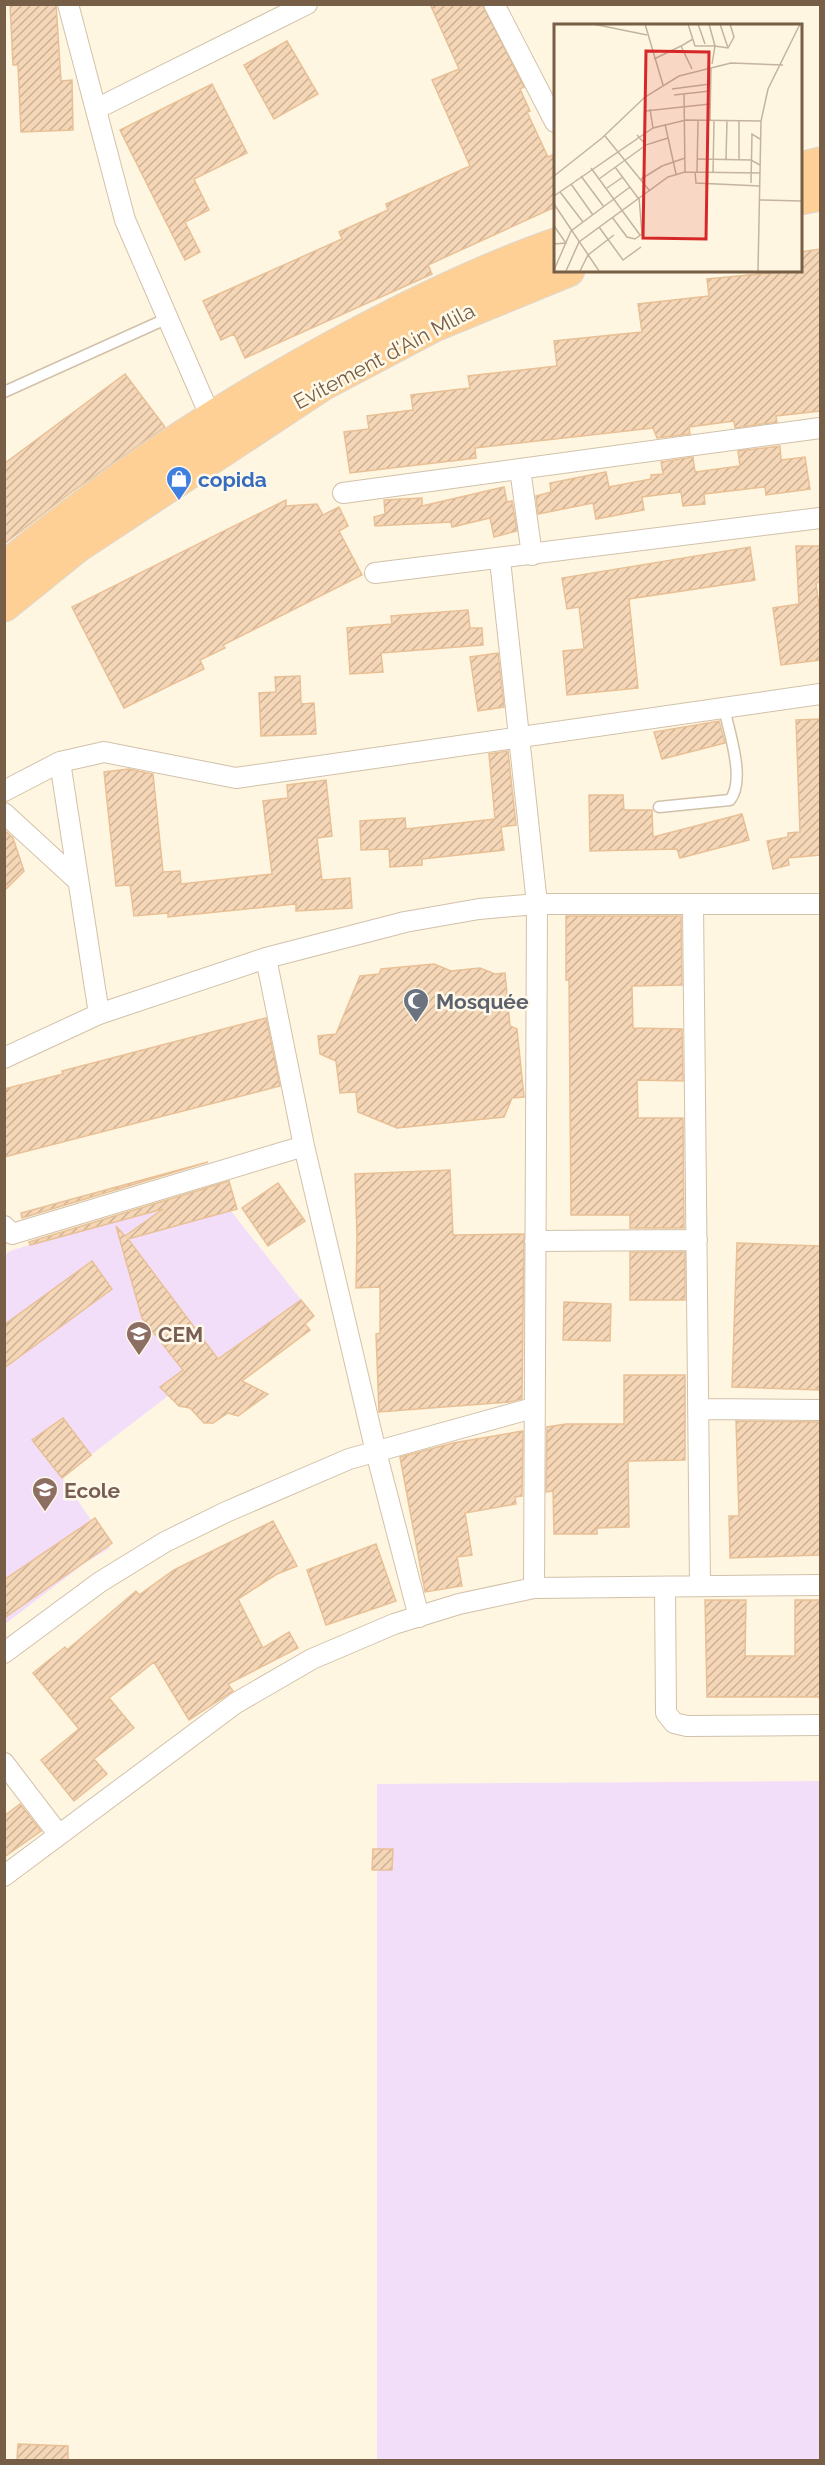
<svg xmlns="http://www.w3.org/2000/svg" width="825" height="2465" viewBox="0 0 825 2465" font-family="Raleway,sans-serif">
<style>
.education{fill:#f3defa}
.building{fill:url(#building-hatch);stroke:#e9c096;stroke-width:1.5}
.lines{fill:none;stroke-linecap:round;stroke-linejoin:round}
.service-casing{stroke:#d2c1aa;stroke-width:13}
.minor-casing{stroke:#d2c1aa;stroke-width:22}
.trunk-casing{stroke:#ded8d3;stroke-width:35}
.service{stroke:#fff;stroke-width:10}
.minor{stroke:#fff;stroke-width:20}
.trunk{stroke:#fed095;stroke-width:33}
.labels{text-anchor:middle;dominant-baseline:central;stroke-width:5;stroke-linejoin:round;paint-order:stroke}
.street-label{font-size:21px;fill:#775e46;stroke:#fff9e9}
.shop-label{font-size:21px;font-weight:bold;fill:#366cbe;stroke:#fff9e9;text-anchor:start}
.worship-label{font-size:21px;font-weight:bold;fill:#5b616d;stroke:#fff9e9;text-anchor:start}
.education-label{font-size:21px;font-weight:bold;fill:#785e54;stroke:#fff9e9;text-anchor:start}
.inset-road{fill:none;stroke:#c4b49e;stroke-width:1.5}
.view{fill:#d62828;fill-opacity:0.15;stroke:#d62828;stroke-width:3}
.inset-edge{fill:none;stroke:#775e46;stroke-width:3}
</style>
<defs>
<pattern id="building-hatch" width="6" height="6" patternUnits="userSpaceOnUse" patternTransform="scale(1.5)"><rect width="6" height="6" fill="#f5d7b7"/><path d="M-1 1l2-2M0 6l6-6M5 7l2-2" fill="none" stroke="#cbb297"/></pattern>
</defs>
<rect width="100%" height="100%" fill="#fef6e1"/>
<!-- education -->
<path class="education" d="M212,1187L314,1316L305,1323L310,1330L238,1384L263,1392L262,1398L238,1416L225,1412L213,1423H204L195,1408L179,1406L168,1396L62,1477L110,1548L85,1563L5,1624V1255L10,1251Z
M820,1781V2460H377V1784Z"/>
<!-- building -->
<path class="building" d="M10,4H56L61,81L72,80L73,130L21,132L18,65H13Z
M430,4H482L524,87L520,89L530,111L527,112L548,157L555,154V207L428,265L432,274L245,358L234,334L221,340L203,301L342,239L339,232L388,210L386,204L470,166L432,80L459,69Z
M287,41L318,94L274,119L244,65Z
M212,84L247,153L194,179L209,210L185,222L200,252L185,260L120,130Z
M820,249V411L776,416L777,422L735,428L734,421L689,427L690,434L657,438L653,428L475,448L476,458L350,473L344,432L369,429L367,416L413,410L411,395L470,388L468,376L557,366L554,341L642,332L638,304L709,296L707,279L800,270V252Z
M125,374L165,427L70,493L4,544V464Z
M780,446L781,460L805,457L810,489L766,495L765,487L704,494L705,504L683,506L681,492L642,497L644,510L596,519L593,503L538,514L536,496L551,492L550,483L606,472L609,487L651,479V475L663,474L661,462L693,457L695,472L740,466L738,451Z
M504,487L507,502L512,501L517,531L494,537L490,518L452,527L451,522L375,526L374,517L385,514L384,500L422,498V506Z
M286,500V506L317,504L323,515L339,507L348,526L339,531L362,575L223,645L225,648L200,660L204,669L124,708L72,607Z
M796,546H820V582L816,583L820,613V660L781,665L773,608L799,604Z
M750,547L755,580L629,599L638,688L567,695L563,651L584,649L579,607L567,609L562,578Z
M468,610L470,628H482L483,645L381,653L383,672L350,674L347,628L392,624L391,616Z
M498,653L504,707L478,711L470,657Z
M300,676L301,704L314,703L316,734L261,736L259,693L276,692L275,677Z
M820,719V855L788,858L789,865L773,869L767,841L788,837V833L800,832L796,720Z
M719,721L725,743L662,759L654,732Z
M508,751L516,825L501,827L504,850L422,859V865L390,867L389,849L361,850L360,821L405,818L406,829L495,819L489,754Z
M129,769L153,774L163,872L180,871L181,884L272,874L263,801L288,798L287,785L326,780L332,836L317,838L322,880L350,878L352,908L296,911V904L168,917V913L134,916L130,885L116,886L104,772Z
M589,795H623L624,810H652L653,837L742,814L749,840L680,858L677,849L590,851Z
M4,830L13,838L24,871L4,891Z
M566,916H681L682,985L632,986L633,1028L682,1029L683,1081L637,1080L638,1118H683L684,1228H630V1215H571L569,980H566Z
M434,964L451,971L480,968L495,974L505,973L510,1026L517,1029L524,1097L512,1098L504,1117L397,1128L358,1112L356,1092L340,1093L336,1061L320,1054L318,1036L336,1034L360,976L379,974L381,969Z
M266,1018L280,1086L4,1157V1089L63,1074L62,1071Z
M208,1162L22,1218L21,1213Z
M450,1170L453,1235L524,1234L522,1399L509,1402L379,1412L376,1334L380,1333V1287L356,1288L357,1236L355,1174Z
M229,1181L237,1209L128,1239L218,1359L301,1300L314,1316L305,1324L310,1330L242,1381L268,1394L238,1416L228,1413L213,1423H204L190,1408L179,1406L160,1387L183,1370L142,1318L116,1226L125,1236L163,1209L30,1245L29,1242Z
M278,1183L305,1221L268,1246L242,1208Z
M737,1243L820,1246V1390L732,1387Z
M630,1252H685V1300H630Z
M92,1261L112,1289L4,1368V1325Z
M564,1302L611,1304L610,1341L563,1340Z
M624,1375H685V1460L628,1461L629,1527L597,1528V1534H554L553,1491L546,1492L547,1427L566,1424H624Z
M63,1418L91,1455L62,1478L32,1440Z
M736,1421L820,1422V1555L730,1558L729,1516H739Z
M523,1431L522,1496L515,1497L516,1504L465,1513L472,1555L457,1557L462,1586L425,1592L400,1457L453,1443Z
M95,1518L112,1543L4,1618V1580Z
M273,1521L297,1566L277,1574L238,1599L263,1648L289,1632L298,1648L228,1684L233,1691L189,1720L154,1662L109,1698L134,1728L94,1759L107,1774L74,1801L41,1760L79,1729L33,1673L65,1647L67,1650L136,1591L139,1595L174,1570Z
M376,1544L396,1601L326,1625L307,1570Z
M705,1600H746L745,1656H795V1600H820V1697H707Z
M20,1804L41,1831L4,1857V1816Z
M373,1849H393L392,1870H372Z
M18,2444L68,2446V2460H17Z"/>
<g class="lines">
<defs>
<path id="service" d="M4,392L168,318
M659,807L730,800C746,780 729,732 724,708"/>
<path id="minor" d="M68,4L125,220L215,427
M494,4L555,122
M96,109L307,4
M520,469L532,555
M343,493L820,428
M500,560L537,904L534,1588
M375,573L820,518
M60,762L99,1014
M4,791L60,762L104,752L236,778L820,694
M4,813L78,881
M693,904L700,1586
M266,958L304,1146L376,1452L419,1617
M4,1058L99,1014L266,958L405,922L479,909L537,904H820
M4,1226L12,1234L304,1146
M535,1241L697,1240
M699,1409L820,1410
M665,1587L666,1713L674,1723L687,1726L820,1725
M4,1653L100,1582L165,1542L226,1512L349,1459L533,1408
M4,1763L59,1835
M4,1876L236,1703L312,1659L394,1624L459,1604L534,1588L820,1585"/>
<path id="trunk" d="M800,169L820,164
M800,198L820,194
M4,569C105,485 213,413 328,350C401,310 476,273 555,245
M4,605L77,546L324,383L434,325L568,270"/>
</defs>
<!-- service casing -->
<use href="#service" class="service-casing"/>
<!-- minor casing -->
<use href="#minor" class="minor-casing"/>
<!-- trunk casing -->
<use href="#trunk" class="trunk-casing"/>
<!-- service -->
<use href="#service" class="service"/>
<!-- minor -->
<use href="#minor" class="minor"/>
<!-- trunk -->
<use href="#trunk" class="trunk"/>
</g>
<!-- icons -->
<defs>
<symbol id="shop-pin" viewBox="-11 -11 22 30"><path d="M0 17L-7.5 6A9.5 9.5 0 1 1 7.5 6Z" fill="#3f7fe0" stroke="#fff9e9"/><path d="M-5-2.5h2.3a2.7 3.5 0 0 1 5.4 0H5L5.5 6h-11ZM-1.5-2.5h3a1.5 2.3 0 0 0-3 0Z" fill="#fff"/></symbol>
<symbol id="mosque-pin" viewBox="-11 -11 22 30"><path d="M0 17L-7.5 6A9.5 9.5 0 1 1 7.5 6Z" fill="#6b7280" stroke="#fff9e9"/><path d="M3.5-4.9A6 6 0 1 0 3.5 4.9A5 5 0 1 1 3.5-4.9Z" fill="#fff"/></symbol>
<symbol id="school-pin" viewBox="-11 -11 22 30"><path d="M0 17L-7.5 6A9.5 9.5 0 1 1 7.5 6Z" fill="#8d6e63" stroke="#fff9e9"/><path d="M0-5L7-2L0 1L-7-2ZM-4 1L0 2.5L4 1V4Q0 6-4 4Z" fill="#fff"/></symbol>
</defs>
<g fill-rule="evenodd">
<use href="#shop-pin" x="164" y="464" width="30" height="40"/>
<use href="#mosque-pin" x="401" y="986" width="30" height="40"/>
<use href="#school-pin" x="124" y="1319" width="30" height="40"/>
<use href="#school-pin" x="30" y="1475" width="30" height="40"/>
</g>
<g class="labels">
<!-- street labels -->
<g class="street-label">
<text transform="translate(384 356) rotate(-28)">Evitement d'Ain Mlila</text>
</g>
<!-- shop labels -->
<g class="shop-label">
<text x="198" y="479">copida</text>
</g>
<!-- worship labels -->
<g class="worship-label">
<text x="436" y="1001">Mosquée</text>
</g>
<!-- education labels -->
<g class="education-label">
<text x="158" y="1334">CEM</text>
<text x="64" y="1490">Ecole</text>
</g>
</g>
<!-- overview -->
<g transform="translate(554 24)">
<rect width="248" height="248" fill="#fef6e1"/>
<path class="inset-road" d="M39,0L93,11M91,0L109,61M134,0L141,22H161L158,40M144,0L151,20M155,0L161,22L174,24L180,13L176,0M166,0L174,24M100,35L127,22M138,45L127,22L139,15M118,65L156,60M130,70L131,148M120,71L156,67M96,85L99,104M91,87L156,80M156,97L157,44M207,97L214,65L246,0M111,100L122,150M83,111L92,121L114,114M51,112L95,166M144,135L197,136L206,141M172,135L173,97M185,135V97M61,143L84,174M37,144L86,211M141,148L142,159L206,162M143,148L144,96M159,148L160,97M0,152L48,114L91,73L125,52L177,39L229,41M27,152L50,183M45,155L92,121M87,155L108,142L131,134M197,159L198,110L206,115M17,160L39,191M53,164L69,153M6,168L29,198M0,172L99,104L132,96L207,97M206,176L248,177M0,180L45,247M58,193L73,213L81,215L88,210L85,173M0,202L12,219L0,220M45,203L69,236L87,223M0,246L17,207L76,163M12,247L25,218L114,153L131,148L206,149M26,247L34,231L60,211M204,247L207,97"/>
<path class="view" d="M92,27L155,28L152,215L89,214Z"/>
<rect width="248" height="248" class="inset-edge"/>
</g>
<!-- border -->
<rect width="825" height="2465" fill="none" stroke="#775e46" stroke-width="12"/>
</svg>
